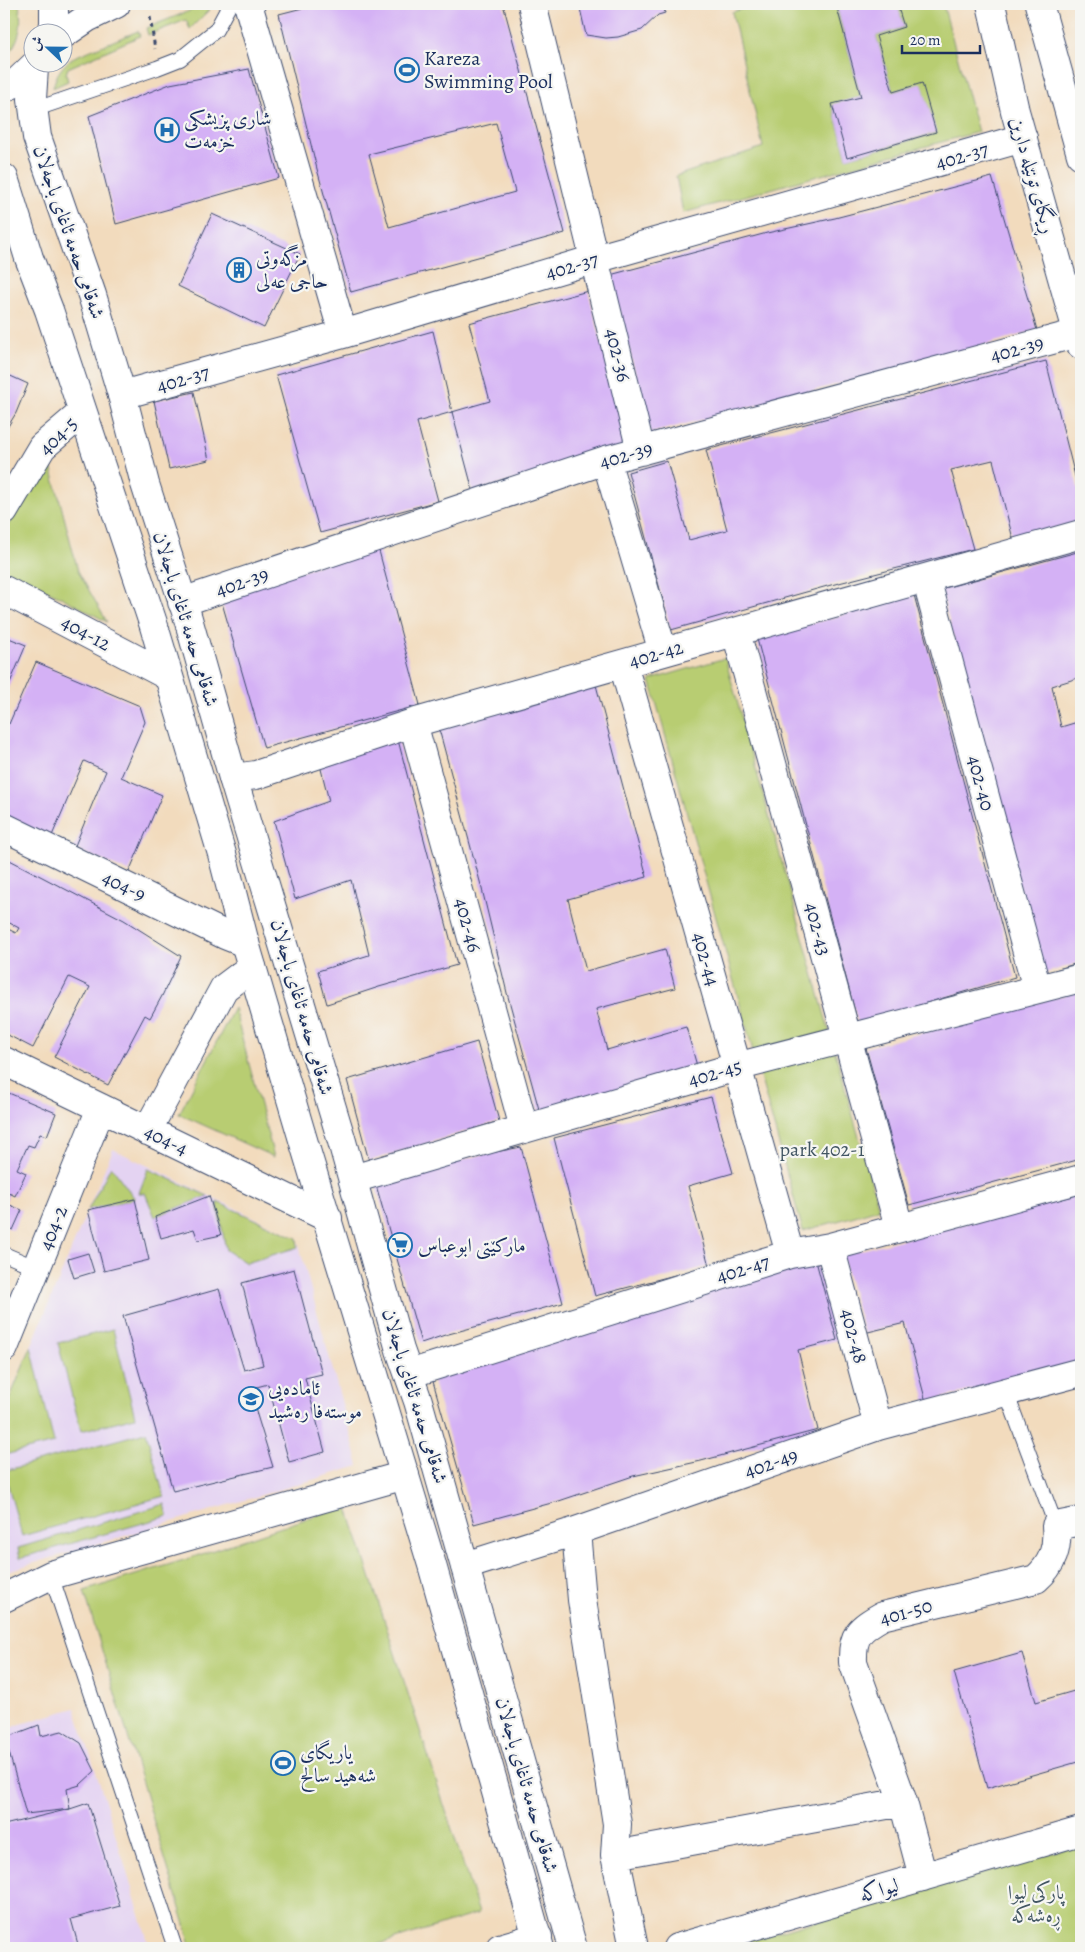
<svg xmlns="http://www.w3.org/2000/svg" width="1085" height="1952" viewBox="0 0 1085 1952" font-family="Alegreya,Amiri,serif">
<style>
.built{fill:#e4d3f2}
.green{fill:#b8cd72;stroke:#6a7e68}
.building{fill:#d4b1f5;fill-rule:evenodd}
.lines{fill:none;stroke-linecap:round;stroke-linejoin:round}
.service-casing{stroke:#3b496c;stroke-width:16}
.minor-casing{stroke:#3b496c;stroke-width:30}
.secondary-casing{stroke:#3b496c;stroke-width:30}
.primary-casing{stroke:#3b496c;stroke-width:30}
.path{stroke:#3b496c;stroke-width:3;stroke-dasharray:4 4;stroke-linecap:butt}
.service{stroke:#fff;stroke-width:14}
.minor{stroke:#fff;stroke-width:28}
.secondary{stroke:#fff;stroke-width:28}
.primary{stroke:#fff;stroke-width:28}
.labels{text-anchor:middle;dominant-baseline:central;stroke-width:4.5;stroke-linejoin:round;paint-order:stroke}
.poi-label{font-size:20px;fill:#1b2f5e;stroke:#f6f6f2;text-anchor:start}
.street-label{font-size:20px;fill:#1b2f5e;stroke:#f6f6f2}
.park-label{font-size:20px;fill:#425663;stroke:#f6f6f2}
</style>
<rect width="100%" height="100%" fill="#f6f6f2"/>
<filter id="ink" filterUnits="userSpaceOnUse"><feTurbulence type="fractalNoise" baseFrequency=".02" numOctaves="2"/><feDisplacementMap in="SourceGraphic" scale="10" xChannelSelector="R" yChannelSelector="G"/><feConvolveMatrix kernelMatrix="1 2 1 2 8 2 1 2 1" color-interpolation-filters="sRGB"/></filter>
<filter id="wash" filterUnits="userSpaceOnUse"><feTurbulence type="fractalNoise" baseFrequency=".0096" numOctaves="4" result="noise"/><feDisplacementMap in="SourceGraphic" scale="20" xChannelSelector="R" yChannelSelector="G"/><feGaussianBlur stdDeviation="1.12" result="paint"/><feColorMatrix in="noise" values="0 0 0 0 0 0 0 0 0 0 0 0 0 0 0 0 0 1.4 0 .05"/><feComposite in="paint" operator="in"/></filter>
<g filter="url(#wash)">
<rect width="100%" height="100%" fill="#f2dbbd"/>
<!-- built -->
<path class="built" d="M113,1149L297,1238L359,1466L4,1572V1412Z
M75,1708L104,1797L150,1948H4V1729Z"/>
<!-- green -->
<path class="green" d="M4,4H19C23,25 20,43 4,58Z
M207,4L209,10L190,29L186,20L148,35L146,28Z
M758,4L785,6L791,4H836L861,97L832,105L847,158L936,133L922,84L893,92L876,36L904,27L897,4H943L978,132L683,213L676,176L763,147L732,12Z
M138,31L140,36L68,68L66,74L68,81L53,88C56,73 63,65 74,57Z
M44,439L78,571L107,622L59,596L4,571V514Z
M725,658L879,1209L803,1231L650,680Z
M234,1008L274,1157L179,1114Z
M111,1166L135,1199L88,1210Z
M148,1169L208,1196L155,1217L145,1193H139Z
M217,1202L297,1238L298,1247L246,1263L226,1250Z
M113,1329L135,1417L81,1431L58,1343Z
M31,1347L54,1443L4,1455V1412Z
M146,1432L164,1496L22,1536L4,1471Z
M165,1504L168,1516L20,1558L18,1548Z
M347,1505L479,1913L367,1948H192L84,1591L187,1559Z
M1081,1844V1948H724Z"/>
<g id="blocks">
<!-- building -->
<path class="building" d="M318,4H503L565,233L351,292L317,169L279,14ZM496,123L515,192L389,227L369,154Z
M579,4H663L665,13L658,15L642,30L618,37L606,38L586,35Z
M836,4H897L904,27L876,36L893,92L922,83L936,132L847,158L832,104L861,97Z
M249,69L279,178L116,224L89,116L170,84Z
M992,177L1037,330L955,353L651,433L610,275L767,233L835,218Z
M212,214L300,254L264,328L178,286Z
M588,291L629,449L473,491L452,412L490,401L469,323Z
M433,331L452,412L417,422L438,501L320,533L276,375Z
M1046,361L1081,500V521L1013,539L993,460L951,470L973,549L831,585L671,630L628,472L667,461L689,540L727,530L706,450Z
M4,373L28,384L16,413L4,433Z
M194,392L209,460L169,469L154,401Z
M378,547L420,705L264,748L220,596Z
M1081,551V677L1052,686L1061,727L1081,721V792L1079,793L1081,801V962L1042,974L941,589Z
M914,595L1015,977L858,1023L757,639Z
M4,636L26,645L4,697Z
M36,662L140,706L145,722L121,777L162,795L129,872L74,848L106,771L84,761L51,838L4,817V721L9,724Z
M596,685L647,877L568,899L586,971L665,949L675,988L596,1009L607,1050L686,1027L697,1066L540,1113L507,993L482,889L439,729Z
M398,740L457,965L379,987L327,1004L318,971L369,955L351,880L295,899L274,821L329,801L319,761Z
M4,857L124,920L181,956L162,996L150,1018L145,1015L108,1085L54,1057L90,987L69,977L33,1048L4,1033V927L16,933L19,928L4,920Z
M1081,991V1159L909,1205L866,1048Z
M477,1042L499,1121L369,1161L347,1080Z
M4,1091L56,1113L47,1136L40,1134L34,1147L28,1145L17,1169L26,1173L15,1196L9,1193L5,1203L22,1210L13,1230L4,1226Z
M711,1097L733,1173L688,1186L709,1266L595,1296L554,1138Z
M521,1147L563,1303L445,1335L421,1343L376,1185L481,1155Z
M1081,1194V1362L926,1402L905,1323L864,1333L842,1255Z
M209,1196L221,1235L198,1240L194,1229L161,1238L155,1217Z
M135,1199L149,1260L104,1271L88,1210Z
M88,1253L94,1272L74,1278L68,1259Z
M816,1261L837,1340L798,1350L818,1430L701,1461L633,1476L559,1501L474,1524L432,1378L656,1304Z
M294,1269L322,1374L305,1378L325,1452L289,1462L268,1384L249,1389L273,1467L173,1491L123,1316L219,1289L244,1370L263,1365L242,1283Z
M1022,1653L1036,1702L1081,1689V1761L987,1788L954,1672Z
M39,1725L41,1736L62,1731L81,1743L95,1771L80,1785L67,1789L70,1809L88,1803L120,1906L71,1919L79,1948H4V1825L70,1809L26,1814L5,1738Z"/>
</g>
</g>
<g filter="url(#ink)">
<use href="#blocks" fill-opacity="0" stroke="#3b496c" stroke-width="1"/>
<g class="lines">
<defs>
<path id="service" d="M33,110L157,68L180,59L216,30L230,4
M4,1254L37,1268
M1006,1392L1056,1526
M51,1575L175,1948"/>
<path id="minor" d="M248,4L343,334
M532,4L641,451
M122,395L343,334L595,259L1023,138
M606,460L663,652
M4,511L42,447L82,413
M926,578L1037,989
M4,590L168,676
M182,602L606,460L1078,333
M736,632L899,1227
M623,664L790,1254
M413,723L524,1128
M233,778L256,775L413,723L1081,534
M4,827L225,935L245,943
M4,1061L328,1218
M147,1131L224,988L252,967
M353,1179L736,1067L1081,978
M830,1247L878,1426
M4,1348L101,1108
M409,1374L790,1254L830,1247L1081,1179
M576,1531L582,1600L617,1824L615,1855L634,1948
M465,1566L576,1531L878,1426L1081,1372
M4,1598L51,1575L405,1475
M615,1855L903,1802
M923,1877L903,1802L853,1662C852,1635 859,1629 882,1616L1036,1579C1053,1564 1058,1548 1056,1526L1081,1521
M500,1948L538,1937
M677,1948L1081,1831"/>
<path id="secondary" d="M52,32L54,24V4
M62,35L87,18L116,4
M34,68L32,99L37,137L92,295L122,395L145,484L187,615L233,778L341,1138L400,1350L418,1401L573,1948
M4,88L17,82L38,62
M4,178L29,258L49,310L153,623L222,854L245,943L306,1150L432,1565L540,1948"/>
<path id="primary" d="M991,4L1015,111L1081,345
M1039,4L1081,155"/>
</defs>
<!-- service casing -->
<use href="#service" class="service-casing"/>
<!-- minor casing -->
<use href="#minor" class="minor-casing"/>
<!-- secondary casing -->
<use href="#secondary" class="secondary-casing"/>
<!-- primary casing -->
<use href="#primary" class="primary-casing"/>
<!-- path -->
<path class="path" d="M150,17L155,49"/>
<!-- service -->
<use href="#service" class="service"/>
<!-- minor -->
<use href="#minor" class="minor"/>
<!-- secondary -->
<use href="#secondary" class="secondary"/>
<!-- primary -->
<use href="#primary" class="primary"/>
</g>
</g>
<!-- icons -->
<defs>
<symbol id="stadium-ring" viewBox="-11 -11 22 22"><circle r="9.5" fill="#f6f6f2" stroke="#1f6fb2" stroke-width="1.5"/><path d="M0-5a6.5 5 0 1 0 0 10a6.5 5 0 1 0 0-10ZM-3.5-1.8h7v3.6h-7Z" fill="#1f6fb2"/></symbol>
<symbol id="hospital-ring" viewBox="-11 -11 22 22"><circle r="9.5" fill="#f6f6f2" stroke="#1f6fb2" stroke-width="1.5"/><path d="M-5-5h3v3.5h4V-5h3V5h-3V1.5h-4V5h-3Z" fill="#1f6fb2"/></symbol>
<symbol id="building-ring" viewBox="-11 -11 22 22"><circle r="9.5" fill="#f6f6f2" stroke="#1f6fb2" stroke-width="1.5"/><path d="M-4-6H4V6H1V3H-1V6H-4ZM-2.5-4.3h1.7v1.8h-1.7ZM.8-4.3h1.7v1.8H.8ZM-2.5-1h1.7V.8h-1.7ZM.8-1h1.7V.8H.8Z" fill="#1f6fb2"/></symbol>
<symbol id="supermarket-ring" viewBox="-11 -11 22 22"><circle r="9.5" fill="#f6f6f2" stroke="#1f6fb2" stroke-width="1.5"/><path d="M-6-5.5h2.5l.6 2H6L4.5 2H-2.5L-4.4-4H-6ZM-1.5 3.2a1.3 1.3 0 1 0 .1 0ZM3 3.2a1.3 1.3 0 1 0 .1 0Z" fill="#1f6fb2"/></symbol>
<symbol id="school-ring" viewBox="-11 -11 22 22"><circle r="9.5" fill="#f6f6f2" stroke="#1f6fb2" stroke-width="1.5"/><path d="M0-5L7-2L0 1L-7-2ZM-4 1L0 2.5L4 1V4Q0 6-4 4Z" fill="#1f6fb2"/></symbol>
</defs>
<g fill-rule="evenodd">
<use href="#stadium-ring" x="393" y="56" width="28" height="28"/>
<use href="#hospital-ring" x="153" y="116" width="28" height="28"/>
<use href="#building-ring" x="225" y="256" width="28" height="28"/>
<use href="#supermarket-ring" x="386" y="1231" width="28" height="28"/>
<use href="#school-ring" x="237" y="1385" width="28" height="28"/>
<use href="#stadium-ring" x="269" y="1749" width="28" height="28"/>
</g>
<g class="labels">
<!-- poi labels -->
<g class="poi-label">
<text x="424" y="58">Kareza<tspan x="424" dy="23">Swimming Pool</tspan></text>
<text x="184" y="118">شاری پزیشکی<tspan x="184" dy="23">خزمەت</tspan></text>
<text x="256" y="258">مزگەوتی<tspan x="256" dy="23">حاجی عەلی</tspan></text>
<text x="418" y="1245">مارکێتی ابوعباس</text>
<text x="268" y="1388">ئامادەیی<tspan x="268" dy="23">موستەفا رەشید</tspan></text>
<text x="300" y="1752">یاریگای<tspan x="300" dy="23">شەهید سالح</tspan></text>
</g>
<!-- street labels -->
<g class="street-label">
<text transform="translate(962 156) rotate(-16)">402-37</text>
<text transform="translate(1033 175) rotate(74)">ڕیگای تونێلە دارین</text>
<text transform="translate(69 232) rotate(71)">شەقامی حەمە ئاغای باجەلان</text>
<text transform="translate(572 266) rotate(-16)">402-37</text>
<text transform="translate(1017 349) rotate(-15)">402-39</text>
<text transform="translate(618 355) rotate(76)">402-36</text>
<text transform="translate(183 379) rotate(-16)">402-37</text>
<text transform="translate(58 436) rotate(-45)">404-5</text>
<text transform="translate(626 455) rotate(-16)">402-39</text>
<text transform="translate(242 582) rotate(-19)">402-39</text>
<text transform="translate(186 619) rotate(73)">شەقامی حەمە ئاغای باجەلان</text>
<text transform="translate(86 633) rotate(28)">404-12</text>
<text transform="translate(656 654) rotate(-16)">402-42</text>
<text transform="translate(981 783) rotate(75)">402-40</text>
<text transform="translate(124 886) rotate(26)">404-9</text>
<text transform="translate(468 925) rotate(75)">402-46</text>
<text transform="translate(818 929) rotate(75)">402-43</text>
<text transform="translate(706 959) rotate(74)">402-44</text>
<text transform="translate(302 1007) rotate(74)">شەقامی حەمە ئاغای باجەلان</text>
<text transform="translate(715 1073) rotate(-16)">402-45</text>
<text transform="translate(166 1140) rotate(26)">404-4</text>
<text transform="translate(53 1228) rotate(-68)">404-2</text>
<text transform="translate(743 1269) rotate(-17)">402-47</text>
<text transform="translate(854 1336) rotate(75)">402-48</text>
<text transform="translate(415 1396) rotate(73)">شەقامی حەمە ئاغای باجەلان</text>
<text transform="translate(771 1463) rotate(-19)">402-49</text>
<text transform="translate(906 1612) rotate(-16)">401-50</text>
<text transform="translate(527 1785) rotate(74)">شەقامی حەمە ئاغای باجەلان</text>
<text transform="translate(879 1890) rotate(-16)">لیواکە</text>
</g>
<!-- park labels -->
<g class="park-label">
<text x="822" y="1149">park 402-1</text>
<text x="1036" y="1892">پارکی لیوا<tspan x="1036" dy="23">ڕەشەکە</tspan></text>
</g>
</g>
<!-- margin -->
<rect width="1085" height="1952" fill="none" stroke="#f6f6f2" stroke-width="20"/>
<!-- north arrow -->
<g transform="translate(48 48) rotate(292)"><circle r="24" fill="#f6f6f2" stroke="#9ea6b7"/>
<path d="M0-4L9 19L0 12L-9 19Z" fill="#1f6fb2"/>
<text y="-8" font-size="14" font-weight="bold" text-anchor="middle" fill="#1b2f5e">ش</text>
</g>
<!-- scale -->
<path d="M902 45v8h78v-8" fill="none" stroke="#1b2f5e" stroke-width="2.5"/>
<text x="910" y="45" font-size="15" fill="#1b2f5e" stroke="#f6f6f2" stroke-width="4" paint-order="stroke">20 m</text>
</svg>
